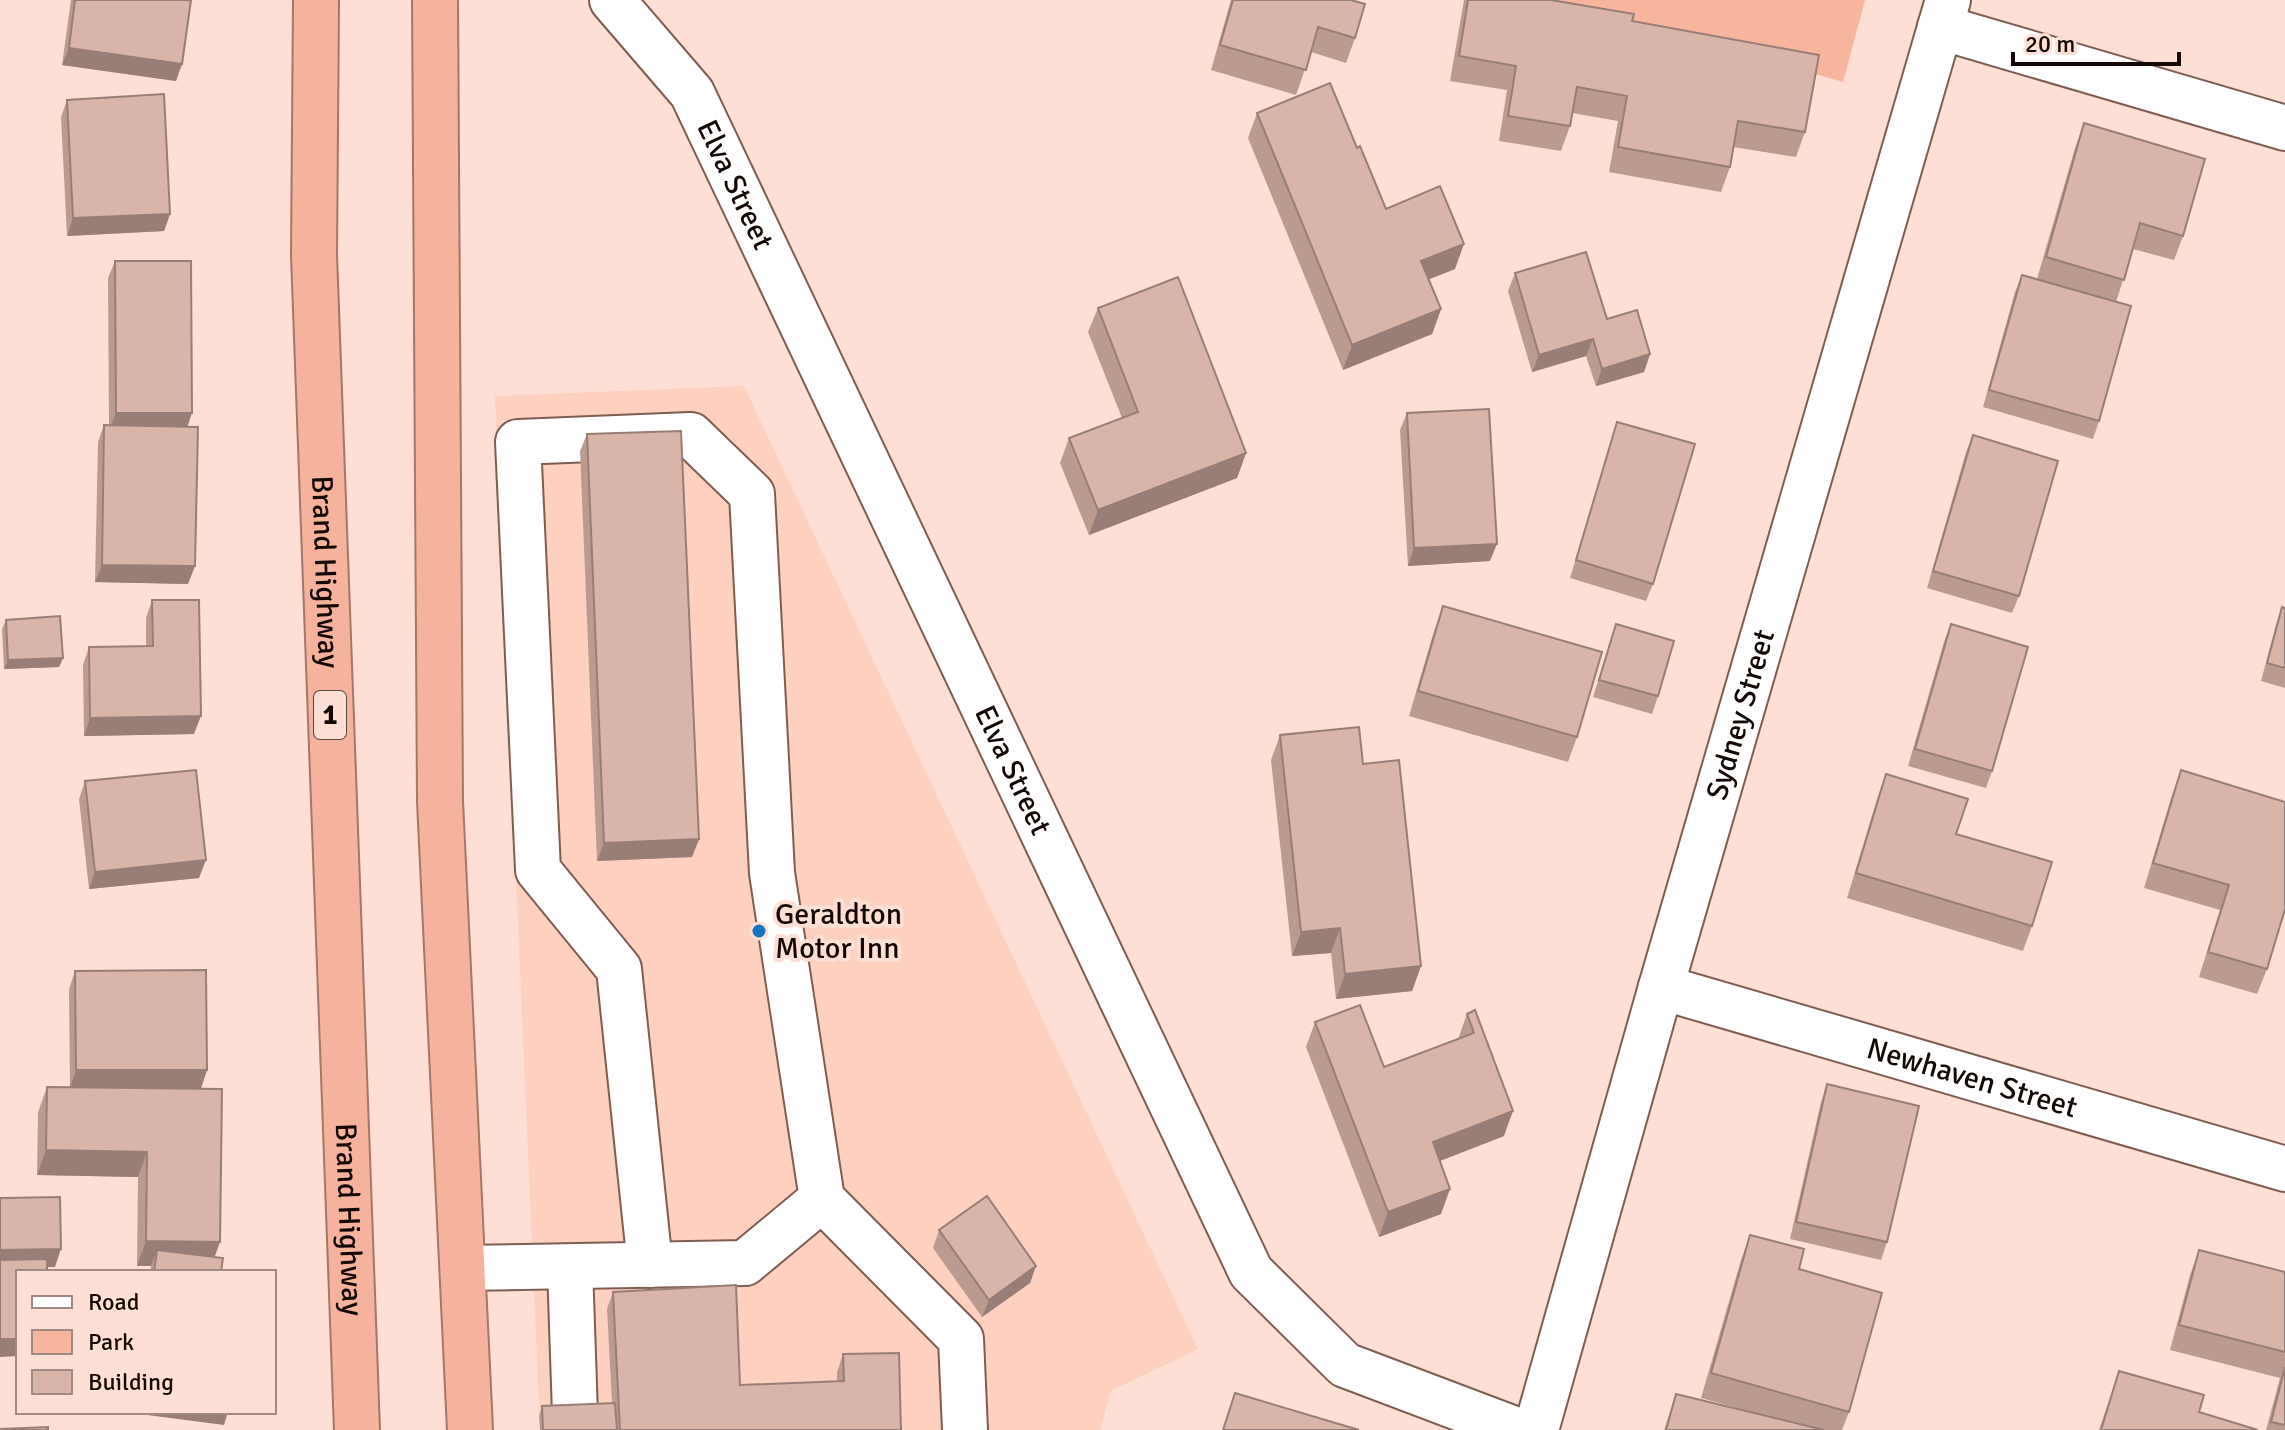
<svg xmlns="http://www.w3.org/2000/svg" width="2285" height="1430" viewBox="0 0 2285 1430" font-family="Signika,sans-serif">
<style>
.built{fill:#fed0c0}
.green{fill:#f8b59e}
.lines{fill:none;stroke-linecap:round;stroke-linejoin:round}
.minor-casing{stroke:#7e5d52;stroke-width:48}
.highway-casing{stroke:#a67667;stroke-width:48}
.minor{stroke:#fff;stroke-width:44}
.highway{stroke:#f5b29c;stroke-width:44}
.wall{fill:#bb9b90}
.shaded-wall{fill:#987e76}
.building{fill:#d9b4a8;stroke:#987e76;stroke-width:2}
.poi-dot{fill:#1674c1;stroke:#fedfd5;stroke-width:3}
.labels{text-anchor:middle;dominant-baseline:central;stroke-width:8;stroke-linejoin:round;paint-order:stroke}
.shield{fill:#fedfd5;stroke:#5a4843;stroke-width:2}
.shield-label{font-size:28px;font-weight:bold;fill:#140805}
.street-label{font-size:30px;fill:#140805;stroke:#fedfd5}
.poi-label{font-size:30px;fill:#140805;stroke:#fedfd5;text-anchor:start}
</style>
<rect width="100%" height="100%" fill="#fedfd5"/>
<!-- built -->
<path class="built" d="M744,386L1198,1349L1111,1391L1100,1430H540L495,396Z"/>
<!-- green -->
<path class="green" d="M1554,0H1865L1843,82Z"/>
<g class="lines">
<defs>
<g id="minor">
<path id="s1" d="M612,0L692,93L1251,1272L1345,1365L1517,1430"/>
<path d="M1940,27L2285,128"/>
<path id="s2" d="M1661,987L2285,1169"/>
<path d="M650,1265L619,969L538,870L518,442L691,435L752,494L772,873L822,1199L961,1339L965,1430"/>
<path d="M570,1267L575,1414"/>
<path d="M463,1268L745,1263L822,1199"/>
<path id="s3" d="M1536,1430L1661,987L1948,0"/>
</g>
<g id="highway">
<path id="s4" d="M316,0L314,255L357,1430"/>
<path d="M435,0L440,801L470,1430"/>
</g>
</defs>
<!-- minor casing -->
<use href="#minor" class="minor-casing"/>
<!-- highway casing -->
<use href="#highway" class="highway-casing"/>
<!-- minor -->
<use href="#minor" class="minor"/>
<!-- highway -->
<use href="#highway" class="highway"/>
</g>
<!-- wall -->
<path class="wall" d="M71,0H191L182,64L176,81L62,65Z
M1231,0H1351L1355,38L1346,63L1311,52L1296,95L1211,70Z
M1464,0H1551L1632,21L1805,132L1796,157L1733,147L1730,167L1721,192L1609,172L1618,121L1572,113L1570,126L1561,151L1499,141L1507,90L1450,81Z
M67,100L170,214L164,231L67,236L61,117Z
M1257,113L1357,148L1386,209L1455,269L1429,279L1441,309L1432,334L1343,370L1248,138Z
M2084,123L2183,236L2174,260L2133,249L2116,302L2099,421L2093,439L1983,407L2015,292L2022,275L2037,279L2075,148Z
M115,261L187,427L188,584L95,582L98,442L104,425H109L108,278Z
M1515,273L1607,319L1650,354L1644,372L1596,386L1586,356L1532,372L1508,291Z
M1098,308L1246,453L1237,478L1089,535L1060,463L1069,438L1122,418L1088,332Z
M1407,413L1490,561L1408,566L1400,430Z
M1617,422L1653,584L1646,601L1570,578Z
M587,434L699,839L692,857L597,861L580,451Z
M1973,435L2019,596L2012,613L1927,588L1966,452Z
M152,600L194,734L84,736L83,665L89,647L146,646V618Z
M1443,606L1577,737L1568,762L1409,716L1434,631Z
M2282,607L2285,608V688L2261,681L2276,625Z
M6,620L63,658L59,667L4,669L2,629Z
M1616,624L1658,696L1652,714L1593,697Z
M1951,624L1992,771L1986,788L1908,766L1944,642Z
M1280,735L1363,764L1421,966L1412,991L1336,999L1331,953L1292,956L1271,760Z
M2181,770L2267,969L2257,994L2199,977L2220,910L2144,888L2172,795Z
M1886,774L1956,834L2032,926L2023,951L1847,898L1877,799Z
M85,781L199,878L89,889L79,799Z
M75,971L207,1070L201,1088H128L221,1272H150L151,1266H137L138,1177L37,1175L38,1112L47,1087H70L69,989Z
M1475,1010L1504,1136L1440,1161L1441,1214L1379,1237L1306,1047L1315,1022L1384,1067L1458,1039L1467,1014Z
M1827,1084L1887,1242L1881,1260L1790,1239L1821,1102Z
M939,1230L1036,1266L1030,1283L982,1317L933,1248Z
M1750,1235L1799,1269L1849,1412L1842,1430H1664L1676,1394L1770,1417L1701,1398L1741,1260Z
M2199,1250L2285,1272V1430H2266L2280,1378L2170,1350L2190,1275Z
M613,1292L740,1385L837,1381V1372L843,1354L901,1430H540L539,1416L542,1406L612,1403L607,1309Z
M2119,1371L2199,1412L2258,1430H2099Z"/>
<!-- shaded-wall -->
<path class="shaded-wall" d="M69,48L182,64L176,81L62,65Z
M170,214L164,231L67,236L73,218Z
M1464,244L1455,269L1412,286L1421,261Z
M1441,309L1432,334L1343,370L1352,345Z
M1593,339L1586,356L1532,372L1539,355Z
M1650,354L1644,372L1596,386L1602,369Z
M116,413H192L186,431H109Z
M1246,453L1237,478L1089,535L1098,510Z
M1497,544L1490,561L1408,566L1414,548Z
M102,565L195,566L188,584L95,582Z
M63,658L59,667L4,669L8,660Z
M201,716L194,734L84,736L90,718Z
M699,839L692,857L597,861L604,843Z
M206,860L199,878L89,889L95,872Z
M1340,928L1331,953L1292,956L1301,932Z
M1421,966L1412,991L1336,999L1345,974Z
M76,1070H207L201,1088H70Z
M1513,1111L1504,1136L1424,1167L1433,1142Z
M46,1150L147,1152L138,1177L37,1175Z
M1450,1189L1441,1214L1379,1237L1388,1212Z
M146,1241L220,1242L211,1267L157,1250L151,1266H137Z
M61,1249L55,1267L0,1268V1250Z
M1036,1266L1030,1283L982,1317L989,1300Z
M0,1339H18V1356L0,1357Z
M133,1412H228L224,1425L132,1413Z"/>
<!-- building -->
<path class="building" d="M75,0H191L182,64L69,48Z
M1233,0H1351L1365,4L1355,38L1318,27L1306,70L1220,45Z
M1468,0H1551L1634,14L1632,21L1819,55L1805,132L1738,121L1730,167L1618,147L1627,96L1577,87L1570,126L1508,116L1516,66L1459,56Z
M1330,83L1357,148L1360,146L1386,209L1440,186L1464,244L1421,261L1441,309L1352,345L1257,113Z
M164,94L170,214L73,218L67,100Z
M2084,123L2205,159L2183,236L2140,223L2124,280L2046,257Z
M1586,252L1607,319L1637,310L1650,354L1602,369L1593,339L1539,355L1515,273Z
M115,261H191L192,413H116Z
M2022,275L2131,306L2099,421L1989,390Z
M1178,277L1246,453L1098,510L1069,438L1138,412L1098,308Z
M1489,409L1497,544L1414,548L1407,413Z
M1617,422L1695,444L1653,584L1576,560Z
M104,425L198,427L195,566L102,565Z
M681,431L699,839L604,843L587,434Z
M1973,435L2058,461L2019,596L1933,571Z
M152,600H199L201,716L90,718L89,647L153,646Z
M1443,606L1602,652L1577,737L1418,691Z
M2282,607L2285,608V668L2267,663Z
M60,616L63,658L8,660L6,620Z
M1616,624L1674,641L1658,696L1599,680Z
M1951,624L2028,647L1992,771L1915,749Z
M1359,727L1363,764L1399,760L1421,966L1345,974L1340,928L1301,932L1280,735Z
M196,770L206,860L95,872L85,781Z
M2181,770L2285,802V909L2267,969L2208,952L2229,885L2153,863Z
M1886,774L1968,799L1956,834L2052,862L2032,926L1856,873Z
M206,970L207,1070H76L75,971Z
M1360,1005L1384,1067L1474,1033L1467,1014L1475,1010L1513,1111L1433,1142L1450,1189L1388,1212L1315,1022Z
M1827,1084L1919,1106L1887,1242L1796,1222Z
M47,1087L222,1089L220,1242L146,1241L147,1152L46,1150Z
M987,1196L1036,1266L989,1300L939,1230Z
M60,1197L61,1249L0,1250V1198Z
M1750,1235L1804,1249L1799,1269L1882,1293L1849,1412L1711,1373Z
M157,1250L223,1258L221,1272H154Z
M2199,1250L2285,1272V1352L2179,1325Z
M47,1259V1272H18V1339H0V1260Z
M736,1285L740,1385L844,1381L843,1354L899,1353L901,1430H620L613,1292Z
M2285,1367V1425L2271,1422Z
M2119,1371L2204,1395L2199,1412L2258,1430H2101Z
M1235,1393L1359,1430H1223Z
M1676,1394L1824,1430H1666Z
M615,1403L617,1430H543L542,1406Z
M48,1427V1430H0V1429Z"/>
<!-- markers -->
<circle class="poi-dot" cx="759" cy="931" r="8"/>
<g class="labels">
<!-- shield labels -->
<rect class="shield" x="314" y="691" width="32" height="48" rx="6"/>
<g class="shield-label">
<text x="330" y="715">1</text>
</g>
<!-- street labels -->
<g class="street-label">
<text stroke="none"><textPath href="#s1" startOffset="224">Elva Street</textPath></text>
<text stroke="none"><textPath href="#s4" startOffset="572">Brand Highway</textPath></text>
<text stroke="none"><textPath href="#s3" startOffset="744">Sydney Street</textPath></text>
<text stroke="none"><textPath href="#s1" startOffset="872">Elva Street</textPath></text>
<text stroke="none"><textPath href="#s2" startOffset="324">Newhaven Street</textPath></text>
<text stroke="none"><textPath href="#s4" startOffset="1220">Brand Highway</textPath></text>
</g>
<!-- poi labels -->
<g class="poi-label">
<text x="775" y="914">Geraldton<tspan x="775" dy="34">Motor Inn</tspan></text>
</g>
</g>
<!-- legend -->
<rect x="16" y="1270" width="260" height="144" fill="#fedfd5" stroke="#a08982" stroke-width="2"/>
<rect x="32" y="1296" width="40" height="12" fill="#ffffff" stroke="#a08982" stroke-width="2"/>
<text x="88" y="1310" font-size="24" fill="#140805">Road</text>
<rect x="32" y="1330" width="40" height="24" fill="#f8b59e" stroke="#a08982" stroke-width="2"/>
<text x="88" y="1350" font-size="24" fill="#140805">Park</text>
<rect x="32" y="1370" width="40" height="24" fill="#d9b4a8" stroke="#a08982" stroke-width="2"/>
<text x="88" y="1390" font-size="24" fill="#140805">Building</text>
<!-- scale -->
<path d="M2013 52v12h166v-12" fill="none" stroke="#140805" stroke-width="4"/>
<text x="2025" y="52" font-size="24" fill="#140805" stroke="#fedfd5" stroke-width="6" paint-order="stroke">20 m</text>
</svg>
